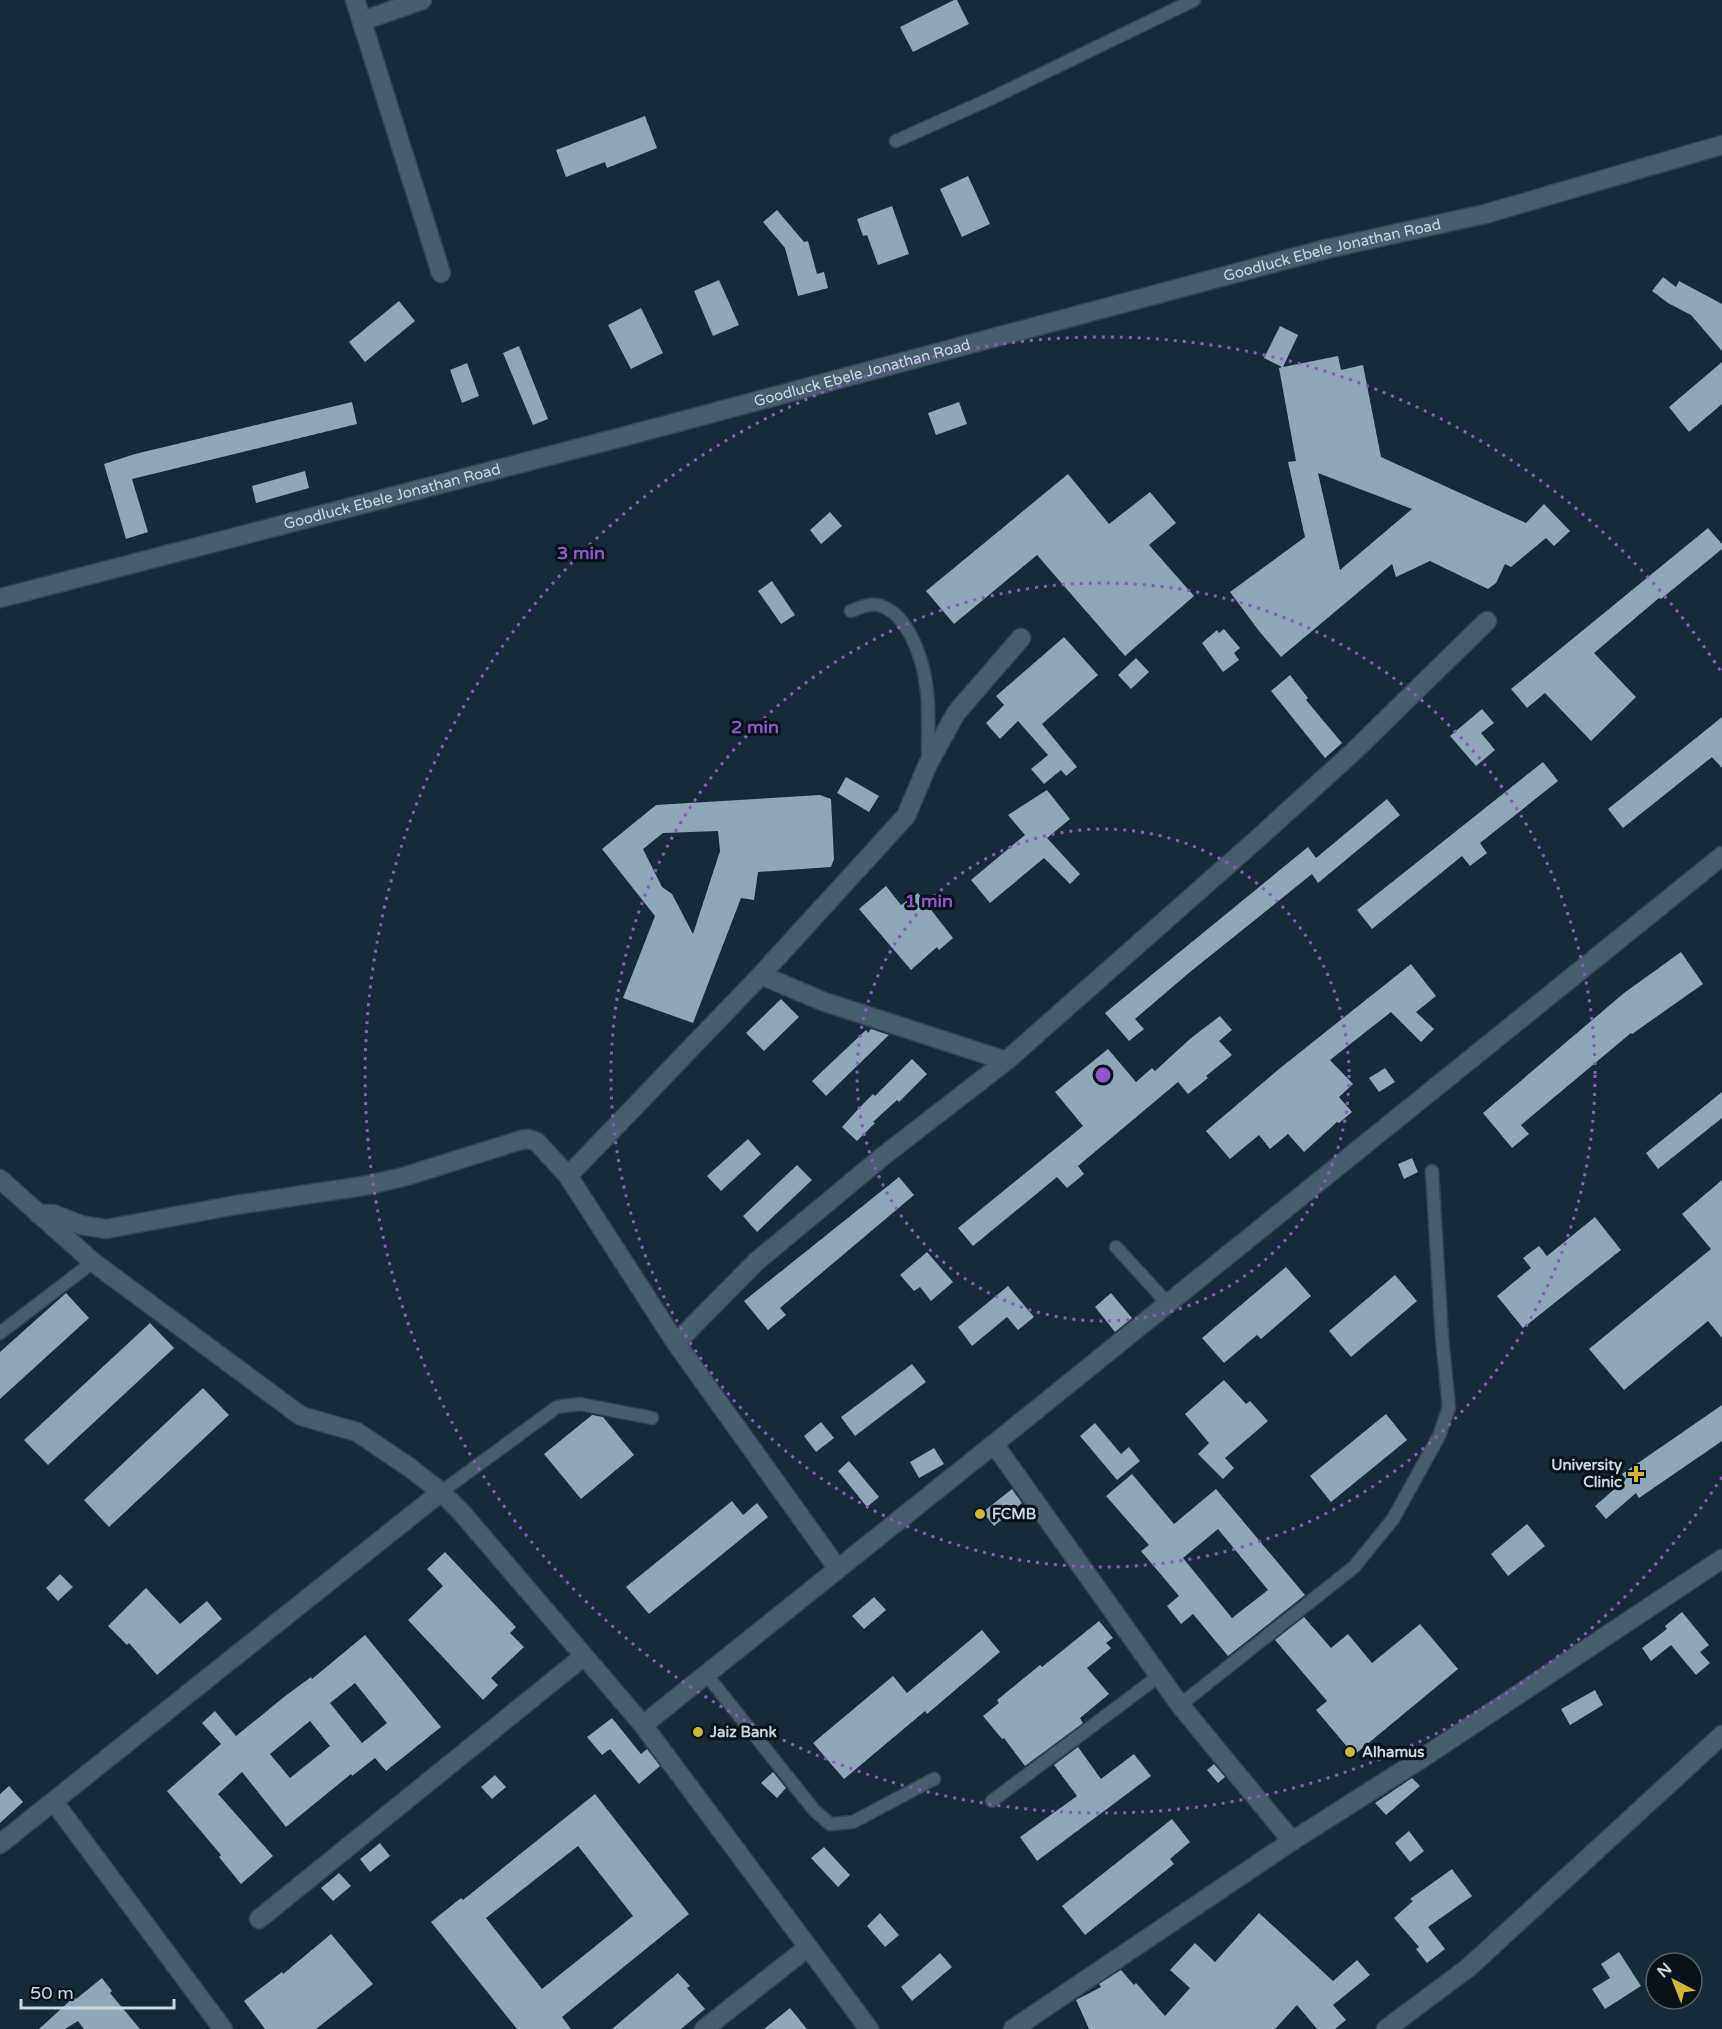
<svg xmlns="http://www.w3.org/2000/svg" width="1722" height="2029" viewBox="0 0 1722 2029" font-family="'Varela Round',sans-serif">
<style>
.building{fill:#90a7b8;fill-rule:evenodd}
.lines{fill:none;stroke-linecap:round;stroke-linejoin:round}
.lane-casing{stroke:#364550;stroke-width:15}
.street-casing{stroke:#364550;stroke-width:21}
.secondary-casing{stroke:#364550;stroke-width:21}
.lane{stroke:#495e6d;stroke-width:12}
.street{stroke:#495e6d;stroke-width:18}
.secondary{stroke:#495e6d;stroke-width:18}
.ring{fill:none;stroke:#8f57c7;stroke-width:3;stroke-dasharray:3 6}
.poi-dot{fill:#d0b736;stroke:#091218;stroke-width:2}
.labels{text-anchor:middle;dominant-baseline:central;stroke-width:6;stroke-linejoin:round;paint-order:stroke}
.street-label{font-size:15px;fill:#cbd7e0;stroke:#091218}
.poi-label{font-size:15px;font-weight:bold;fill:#cbd7e0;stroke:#091218;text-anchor:start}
.centre{fill:#8f57c7;stroke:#091218;stroke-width:3}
.ring-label{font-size:18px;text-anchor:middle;font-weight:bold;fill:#8f57c7;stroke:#091218;stroke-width:6;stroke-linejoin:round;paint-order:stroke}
</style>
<rect width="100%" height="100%" fill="#162a37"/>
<!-- building -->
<path class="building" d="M954,0H957L969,24L913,52L900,27Z
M645,116L657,148L607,168L605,162L566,177L556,150Z
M968,176L990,224L962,237L940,189Z
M892,206L909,254L878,265L867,235L863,236L857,219Z
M777,210L804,242L808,241L817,274L824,272L828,288L798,296L785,248L763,222Z
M1663,277L1676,287L1679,281L1722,304V351L1691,315L1668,303L1652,291Z
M719,280L739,325L713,336L694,291Z
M399,301L415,321L365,362L349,342Z
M641,308L663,353L631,369L608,325Z
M1280,326L1298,335L1283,367L1338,356L1341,370L1363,365L1381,457L1526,523L1544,504L1570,531L1554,546L1546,538L1511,567L1505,564L1496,583L1488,589L1430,561L1396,577L1392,564L1281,657L1259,631L1230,592L1305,537L1288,462L1296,461L1279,368L1282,367L1264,358ZM1318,473L1412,509L1340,570Z
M519,346L548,419L533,425L503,353Z
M1722,362V404L1689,432L1669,407Z
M467,363L479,396L462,403L450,370Z
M352,402L357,424L132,479L148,532L126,539L104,464L135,454Z
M959,402L967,424L936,435L928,413Z
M305,471L309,488L256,503L252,486Z
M1068,474L1109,524L1150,492L1176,523L1149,545L1194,596L1125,656L1037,555L954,624L926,591Z
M830,512L842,526L821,544L810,530Z
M1708,528L1722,544V549L1661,599L1659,598L1594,653L1636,697L1591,741L1545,693L1527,708L1511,689Z
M772,581L795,615L781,624L758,591Z
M1224,629L1240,648L1234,653L1239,660L1223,672L1202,643L1217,630L1219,633Z
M1064,637L1098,675L1042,724L1077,767L1066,776L1061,770L1044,784L1031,769L1048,755L1018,721L1000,739L986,723L1004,705L996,696Z
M1136,658L1149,672L1131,689L1118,675Z
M1290,675L1308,698L1306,700L1342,743L1325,758L1271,691Z
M1482,709L1494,723L1481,733L1495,750L1476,766L1450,736Z
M1722,717V768L1712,757L1623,828L1608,809Z
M1543,762L1558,781L1480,843L1487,853L1470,866L1462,856L1372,929L1357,910Z
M846,777L879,796L869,812L837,793Z
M1047,790L1070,819L1047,838L1080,874L1070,884L1044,858L990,903L971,880L1025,835L1008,815Z
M820,795L831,799L834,859L831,867L758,872L754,900L741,898L693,1023L623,998L655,916L602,849L656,805ZM718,831L720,851L693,934L672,894L662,887L643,849L663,833Z
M1387,799L1400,815L1318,883L1312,874L1190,972L1135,1019L1144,1029L1129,1041L1105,1013L1308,847L1316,858Z
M886,886L901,905L918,893L953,938L939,950L937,947L911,970L859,909Z
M1681,952L1703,984L1632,1034L1631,1033L1521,1125L1529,1134L1512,1148L1483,1113L1624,993Z
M1411,964L1436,996L1416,1012L1434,1029L1421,1042L1391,1012L1330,1060L1353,1084L1339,1097L1352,1112L1339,1123L1337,1122L1304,1152L1288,1134L1270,1149L1259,1135L1230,1159L1206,1131L1279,1069Z
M781,999L799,1017L764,1051L746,1033Z
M1220,1016L1232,1030L1219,1041L1232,1055L1206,1076L1208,1078L1188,1094L1178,1082L1078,1166L1084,1174L1067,1188L1057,1177L973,1246L958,1228L1083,1126L1055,1092L1108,1049L1136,1082L1152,1068L1155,1071L1191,1038Z
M871,1029L889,1035L826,1096L812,1081L866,1030L868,1033Z
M912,1059L927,1074L899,1102L897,1100L873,1122L875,1123L857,1141L842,1127L862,1105L873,1094L875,1096Z
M1385,1068L1395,1082L1379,1092L1369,1078Z
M1722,1092V1118L1658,1169L1646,1153Z
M748,1139L761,1154L721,1191L707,1176Z
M1412,1158L1418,1172L1404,1179L1398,1164Z
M797,1165L812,1180L757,1232L743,1216Z
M899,1177L914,1195L780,1308L786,1315L768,1330L744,1301Z
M1722,1180V1338L1708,1321L1624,1390L1589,1349L1711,1249L1682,1214Z
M1595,1217L1621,1250L1523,1328L1497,1296L1531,1268L1523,1258L1539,1246L1547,1256Z
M927,1252L953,1282L931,1301L920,1287L914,1291L900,1275Z
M1286,1267L1311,1296L1261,1339L1257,1335L1224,1363L1202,1338Z
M1395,1275L1417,1301L1351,1357L1329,1331Z
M1008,1286L1034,1317L1018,1330L1007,1317L972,1346L958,1327Z
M66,1293L89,1318L0,1399V1352Z
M1111,1293L1132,1318L1115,1332L1095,1307Z
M150,1323L174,1348L48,1465L24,1440Z
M912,1364L926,1382L855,1436L841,1417Z
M1224,1380L1246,1404L1250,1401L1268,1421L1225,1458L1234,1468L1223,1479L1198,1454L1209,1443L1185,1414Z
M203,1388L229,1415L109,1527L84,1500Z
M1722,1405V1441L1639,1498L1636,1493L1606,1519L1595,1506L1626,1479L1622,1474Z
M1386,1414L1407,1440L1331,1502L1310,1476Z
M592,1415L603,1417L634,1455L581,1499L544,1454Z
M821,1422L834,1438L816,1452L804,1436Z
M1095,1423L1121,1454L1129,1447L1140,1461L1117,1480L1080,1436Z
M934,1448L944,1464L919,1478L910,1462Z
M849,1461L879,1497L867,1507L838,1471Z
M1132,1474L1174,1524L1216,1489L1305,1595L1228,1656L1193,1614L1181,1624L1167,1606L1179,1596L1141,1551L1149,1545L1106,1496ZM1218,1529L1268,1590L1232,1618L1183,1558Z
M1012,1489L1022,1503L994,1526L983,1512Z
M732,1501L743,1515L757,1503L768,1517L649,1614L626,1587Z
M1527,1524L1545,1546L1508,1576L1491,1554Z
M445,1552L516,1627L510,1633L524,1647L491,1678L498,1685L483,1700L408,1620L443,1586L427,1569Z
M60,1574L73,1587L58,1601L46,1588Z
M146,1588L180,1624L207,1601L222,1619L157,1675L129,1643L127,1645L108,1626Z
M874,1597L886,1610L864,1629L852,1616Z
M1682,1612L1709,1645L1700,1652L1710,1663L1696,1675L1671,1645L1651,1661L1642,1648L1667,1629L1665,1626Z
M1304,1617L1331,1648L1348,1634L1372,1663L1420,1624L1458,1669L1354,1755L1316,1710L1327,1701L1275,1640Z
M1099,1621L1113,1638L1106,1643L1111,1648L1087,1668L1109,1694L1080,1718L1083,1723L1025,1766L1004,1738L1002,1739L983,1716L999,1703L997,1700L1040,1665L1042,1667Z
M982,1630L1000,1652L927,1714L925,1711L844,1779L813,1743L893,1676L907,1693Z
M365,1635L441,1727L386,1771L375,1758L352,1776L351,1774L286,1827L242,1772L218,1794L273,1856L241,1884L219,1857L221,1855L167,1791L221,1744L202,1723L215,1711L236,1736L284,1697L311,1677L312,1679ZM355,1683L387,1723L362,1743L330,1703ZM310,1721L330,1746L290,1778L270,1754Z
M1595,1690L1603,1705L1570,1725L1561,1709Z
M612,1718L641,1754L647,1749L660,1766L639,1784L610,1749L602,1755L587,1737Z
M1078,1747L1101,1779L1134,1754L1151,1776L1037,1861L1020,1837L1077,1796L1054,1765Z
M1214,1764L1225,1777L1218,1783L1207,1770Z
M773,1772L786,1788L777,1798L761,1783Z
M495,1775L506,1787L492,1799L481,1787Z
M1412,1778L1420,1786L1386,1815L1375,1803Z
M9,1786L23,1802L0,1823V1794Z
M595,1794L689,1914L562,2017L571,2029H517L431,1922L461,1898L463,1900ZM578,1846L633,1916L542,1989L486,1918Z
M1172,1819L1190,1842L1170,1859L1174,1864L1085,1935L1062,1906Z
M1409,1831L1424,1851L1410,1862L1395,1843Z
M380,1843L390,1856L370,1872L360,1859Z
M824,1847L850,1875L838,1887L811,1858Z
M1452,1869L1472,1896L1428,1927L1445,1949L1427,1963L1416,1949L1419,1947L1394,1918L1413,1901L1410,1899Z
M339,1873L351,1886L333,1901L321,1888Z
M880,1913L899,1935L885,1947L867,1926Z
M1259,1913L1333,1981L1357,1960L1370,1975L1333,2005L1346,2020L1335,2029H1317L1297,2005L1275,2029H1089L1076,2000L1101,1987L1099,1984L1121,1970L1134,1985L1136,1983L1165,2016L1190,1988L1170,1970L1195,1943L1215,1962Z
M331,1934L373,1984L316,2029H265L244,2001L282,1972L283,1974Z
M1619,1952L1641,1986L1605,2009L1592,1989L1610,1978L1601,1964Z
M940,1953L952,1967L912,2001L901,1987Z
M678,1973L690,1986L687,1988L705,2009L681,2029H612Z
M102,1978L112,1991L110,1993L140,2029H84L78,2021L65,2029H39L74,1997L76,1999Z
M790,2008L807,2029H764Z"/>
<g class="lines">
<defs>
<path id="lane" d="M896,141L992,98L1194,0
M851,611C859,608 869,603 878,605C907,612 922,656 926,684C930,709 928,737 928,763
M1116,1247L1168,1304
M0,1333L93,1262
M441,1492L557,1407L580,1404L652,1418
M706,1674L814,1810L830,1824L853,1822L934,1779
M1180,1705L1354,1567L1393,1519L1439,1436L1449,1407L1442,1338L1432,1171
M992,1801L1159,1676"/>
<path id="street" d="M355,0L441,273
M362,21L422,0
M761,975L822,1001L1006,1061
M568,1176L761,975L906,816L928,764L956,713L1021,638
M0,1179L93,1262L301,1416L357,1432L409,1467L441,1492L462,1513L643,1725L869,2029
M38,1214H53L81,1225L106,1229L236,1205L363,1186L403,1177L521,1140L528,1139L537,1142L568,1176L676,1343L838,1569
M676,1343L757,1261L882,1157L1006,1061L1255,841L1352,753L1487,621
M994,1444L1180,1705L1292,1841
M643,1725L994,1444L1722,856
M54,1802L223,2029
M0,1844L441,1492
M259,1919L584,1656
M704,2029L807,1948
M1013,2029L1292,1841L1421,1759L1722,1559
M1386,2029L1468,1968L1722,1735"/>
<g id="secondary">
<path id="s1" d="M0,598L622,437L1326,249L1485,214L1722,145"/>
</g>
</defs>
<!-- lane casing -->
<use href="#lane" class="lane-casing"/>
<!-- street casing -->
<use href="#street" class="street-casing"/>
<!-- secondary casing -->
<use href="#secondary" class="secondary-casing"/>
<!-- lane -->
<use href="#lane" class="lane"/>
<!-- street -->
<use href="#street" class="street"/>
<!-- secondary -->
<use href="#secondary" class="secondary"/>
</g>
<!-- distance rings -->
<g class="ring">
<circle cx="1103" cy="1075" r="246"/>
<circle cx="1103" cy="1075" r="492"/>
<path d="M1722 1477A738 738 0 1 1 1722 673"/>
</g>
<!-- markers -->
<g class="poi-dot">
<path d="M1633 1465h6v6h6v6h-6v6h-6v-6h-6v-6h6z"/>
<circle cx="980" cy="1514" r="6"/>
<circle cx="698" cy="1732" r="6"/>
<circle cx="1350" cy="1752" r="6"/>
</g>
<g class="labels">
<!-- street labels -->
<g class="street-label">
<text stroke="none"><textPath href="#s1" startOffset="1377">Goodluck Ebele Jonathan Road</textPath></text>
<text stroke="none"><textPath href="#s1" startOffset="891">Goodluck Ebele Jonathan Road</textPath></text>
<text stroke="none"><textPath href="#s1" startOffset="405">Goodluck Ebele Jonathan Road</textPath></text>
</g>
<!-- poi labels -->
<g class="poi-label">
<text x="1622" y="1465" text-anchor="end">University<tspan x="1622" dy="17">Clinic</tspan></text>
<text x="992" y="1514">FCMB</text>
<text x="710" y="1732">Jaiz Bank</text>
<text x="1362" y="1752">Alhamus</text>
</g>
</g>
<circle cx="1103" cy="1075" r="9" class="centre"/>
<g class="ring-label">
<text x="581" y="559">3 min</text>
<text x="755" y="733">2 min</text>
<text x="929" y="907">1 min</text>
</g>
<!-- north arrow -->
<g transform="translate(1674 1981) rotate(318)"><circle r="28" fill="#091218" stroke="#576168" stroke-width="1.5"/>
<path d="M0-4.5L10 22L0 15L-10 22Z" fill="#d0b736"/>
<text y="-9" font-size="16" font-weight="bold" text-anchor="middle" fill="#cbd7e0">N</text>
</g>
<!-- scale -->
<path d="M21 1999v9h153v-9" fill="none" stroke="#cbd7e0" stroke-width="3"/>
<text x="30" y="1999" font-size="18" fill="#cbd7e0" stroke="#091218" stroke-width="4.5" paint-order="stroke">50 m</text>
</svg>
